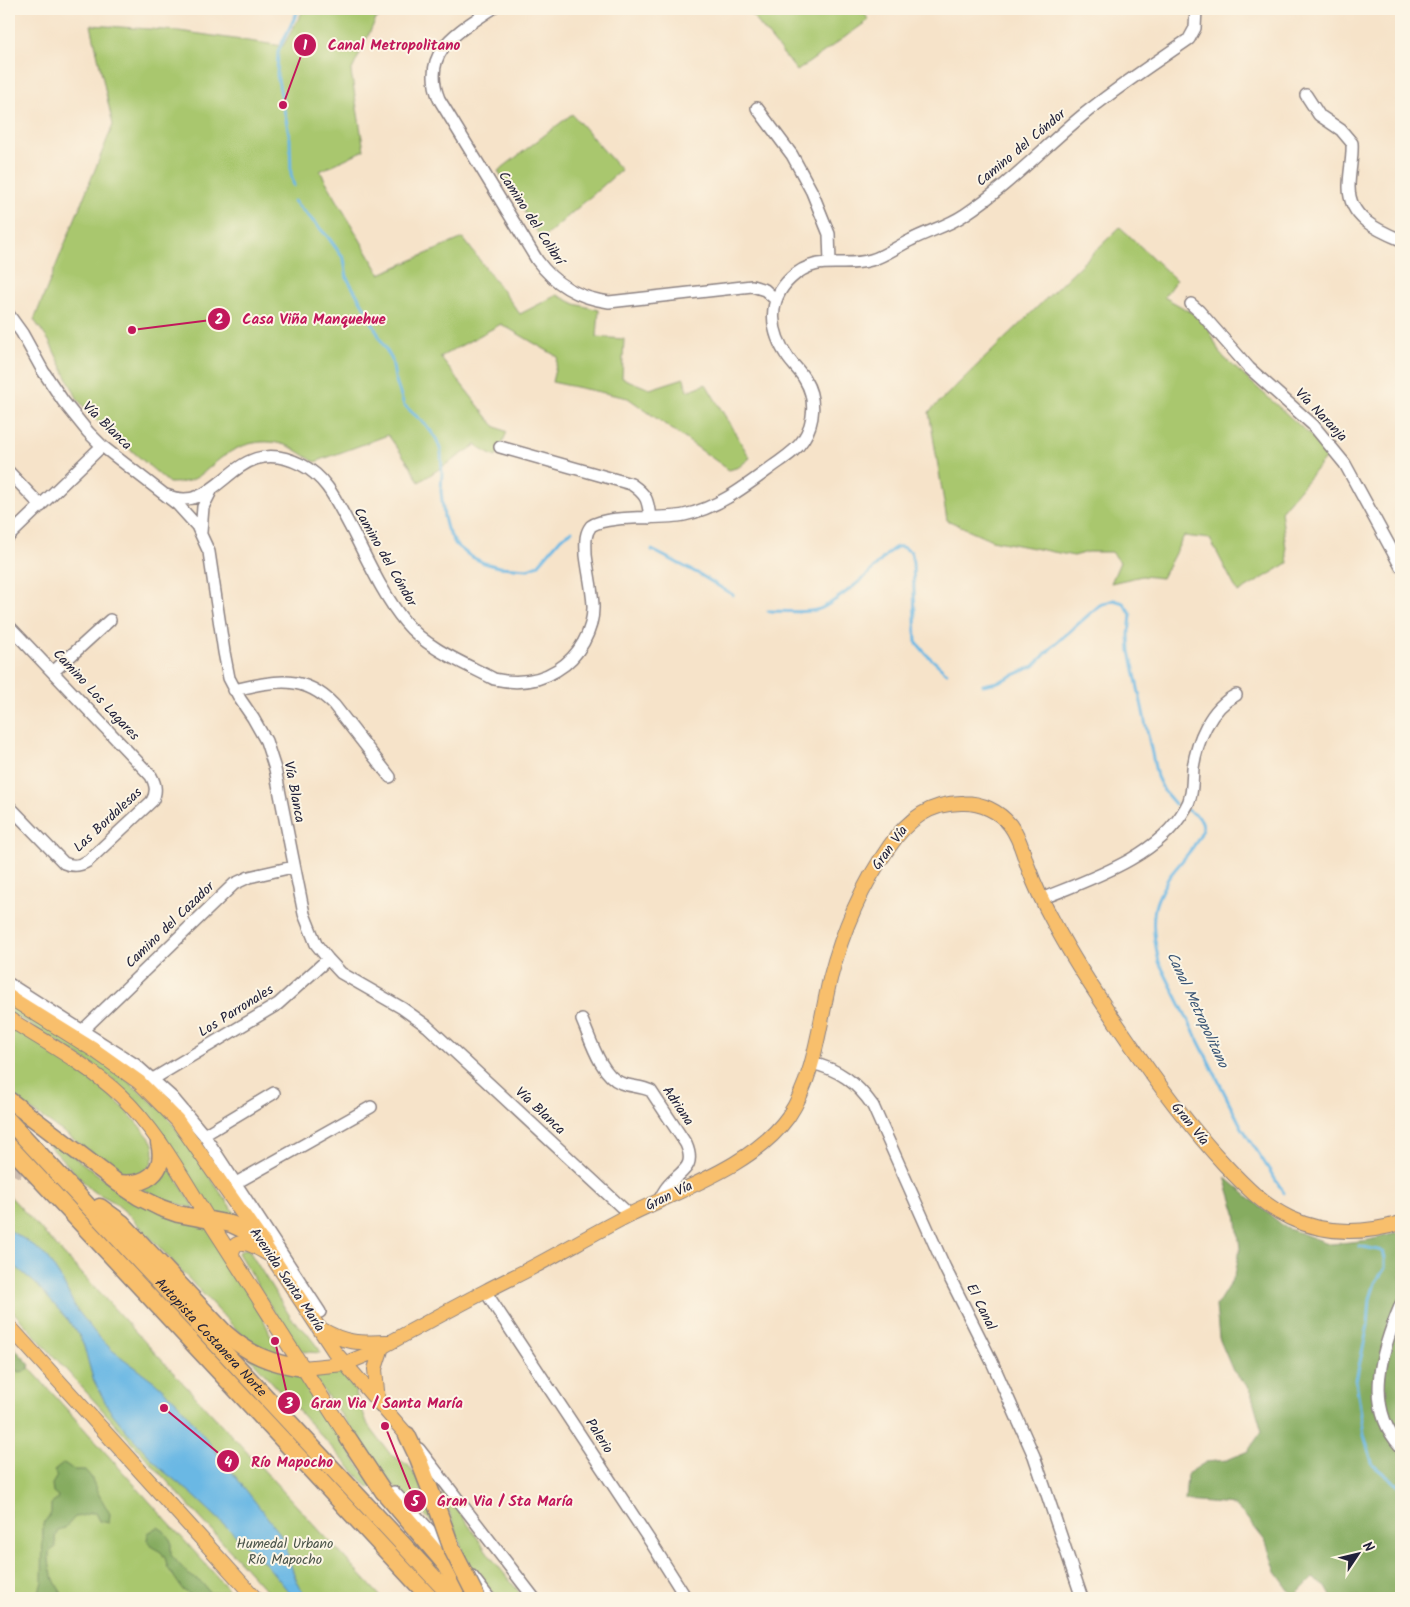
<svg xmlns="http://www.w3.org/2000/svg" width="1410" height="1607" viewBox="0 0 1410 1607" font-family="Kalam,sans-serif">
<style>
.green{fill:#a9c76e;stroke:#667454}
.forest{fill:#86ac61;stroke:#54674e}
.water{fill:#6ab8e4;stroke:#466d90}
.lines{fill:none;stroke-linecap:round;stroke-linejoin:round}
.stream{stroke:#6ab8e4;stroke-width:3}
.highway-tunnel{stroke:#ccbcad;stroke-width:16;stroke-dasharray:16 8;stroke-linecap:butt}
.minor-casing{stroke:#8c8282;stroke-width:14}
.major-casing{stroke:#8c8282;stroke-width:16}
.highway-casing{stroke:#8c8282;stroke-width:19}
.minor{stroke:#fff;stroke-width:11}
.major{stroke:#f8bf6c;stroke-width:14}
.highway{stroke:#f8bf6c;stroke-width:16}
.highway-bridge-casing{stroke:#8c8282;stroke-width:19;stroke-linecap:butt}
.highway-bridge{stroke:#f8bf6c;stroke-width:16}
.labels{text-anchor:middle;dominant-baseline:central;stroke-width:4;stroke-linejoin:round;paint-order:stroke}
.street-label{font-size:14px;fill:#22223b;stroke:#fcf5e5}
.park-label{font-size:14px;fill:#4a544a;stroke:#fcf5e5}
.water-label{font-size:15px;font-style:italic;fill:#3b5676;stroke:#fcf5e5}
.leader{fill:none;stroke:#c2185b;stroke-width:2}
.callout-dot{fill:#c2185b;stroke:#fcf5e5;stroke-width:2}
.mark-label{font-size:15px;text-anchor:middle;font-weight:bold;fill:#fff}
.callout-label{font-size:15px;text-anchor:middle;font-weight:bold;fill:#c2185b;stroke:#fcf5e5;stroke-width:4;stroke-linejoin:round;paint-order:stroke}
</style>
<rect width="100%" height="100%" fill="#fcf5e5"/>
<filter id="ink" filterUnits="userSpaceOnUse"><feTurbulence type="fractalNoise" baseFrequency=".02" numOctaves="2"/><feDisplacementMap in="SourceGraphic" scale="10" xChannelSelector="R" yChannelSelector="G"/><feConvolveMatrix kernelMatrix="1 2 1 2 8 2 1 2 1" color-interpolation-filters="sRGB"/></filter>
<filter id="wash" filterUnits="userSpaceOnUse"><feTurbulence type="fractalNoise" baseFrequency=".0096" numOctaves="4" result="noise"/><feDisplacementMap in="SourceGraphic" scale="20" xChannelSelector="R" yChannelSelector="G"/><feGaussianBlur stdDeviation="1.12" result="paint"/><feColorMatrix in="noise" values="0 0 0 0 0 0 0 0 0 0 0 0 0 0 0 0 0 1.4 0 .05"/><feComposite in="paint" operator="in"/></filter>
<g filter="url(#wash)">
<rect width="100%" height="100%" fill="#f6e3c9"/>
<!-- green -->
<path class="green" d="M304,9H400L376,19L351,72L364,150L320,171L380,274L463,238L520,314L557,295L575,304L599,310L597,337L624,339L622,378L650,389L684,378L687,391L706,384L750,458L739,467L729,470L628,398L552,382L558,357L501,324L440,357L488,418L496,427L507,432L496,457L489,454L476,445L419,482L409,464L388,435L315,462C306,457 295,448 285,445C260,437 236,445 216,462C198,477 195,483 169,483L94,418L78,400L49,341L34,320L113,125L91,25L179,31L283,46Z
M747,9H861L869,20L797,71Z
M572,114L621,170L542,239L498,171Z
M1120,227L1176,280L1164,297L1198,316L1209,329L1220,354L1330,453L1281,511L1288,563L1238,593L1210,539L1184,536L1162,578L1142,576L1111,583L1120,562L1112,552H1088L1074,556L992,540L947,520L929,412Z
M9,1003L116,1071L165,1113L239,1219L211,1212L135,1102L117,1083L99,1069L58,1042L9,1012Z
M9,1024C58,1055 105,1082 141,1128C147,1135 154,1141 154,1150C154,1163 149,1168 140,1176H122L69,1136L9,1095Z
M28,1123L123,1193L206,1225L258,1307L271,1336V1338L283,1357L266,1352L247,1341L130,1216L114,1202L91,1190Z
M166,1162L194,1206L193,1208L165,1200L142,1189V1187Z
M9,1195L382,1598H273L9,1307Z
M244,1249H248L291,1318L306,1332L319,1349L320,1353L298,1351L238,1253Z
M9,1345L236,1598H9Z
M248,1356L299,1374L372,1486L369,1488Z
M340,1371L355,1391L368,1425L391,1455L408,1465L419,1481L433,1523L392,1484L311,1374H326Z
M437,1481H438L490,1556L524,1598H498L469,1566L465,1558L442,1491Z"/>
<!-- forest -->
<path class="forest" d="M1225,1177L1286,1228L1331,1244L1369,1240L1397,1233L1401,1234V1598H1332L1326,1587L1313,1578L1294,1597L1276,1572L1266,1542L1246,1517L1234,1505L1185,1501L1187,1474L1206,1462L1227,1460L1248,1451L1262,1431L1250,1389L1233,1371L1219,1338L1216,1306L1235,1275L1240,1249L1236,1213Z
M9,1342L30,1365L27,1371L18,1372L9,1361Z
M64,1463L74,1470H85L91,1477L98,1493L110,1514L109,1523L100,1521L96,1513C88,1512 83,1517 75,1517L65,1528L58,1530L55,1538L56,1547L49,1552C48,1570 55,1584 65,1598H44L39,1591L42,1582L43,1524L51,1513V1504L57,1500L58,1496L53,1492L52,1484L57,1476L54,1471Z
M158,1527L164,1531L171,1541V1555L188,1574L202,1583L210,1593L228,1591L234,1598H195L183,1590L168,1568L165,1558L161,1552L152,1547L147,1540L148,1533Z"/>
<!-- water -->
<path class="water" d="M9,1230L27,1241L47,1257L62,1280L75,1307L95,1333L113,1351L155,1382L178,1403L278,1531C291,1552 290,1581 309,1598H294L265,1563L191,1493L161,1469L125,1429L109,1409L93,1379L83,1343L77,1332L68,1320L35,1283L9,1261Z"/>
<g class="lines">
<!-- stream -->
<path class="stream" d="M294,186L291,174L290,139L277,75L278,51L299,9
M294,201L328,237L344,259L347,278L366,310L383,344L392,360L395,378L404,405L426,425L436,438L441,451L442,474L441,491L444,517L447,529L456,545L470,556L484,563L499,567L528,569L538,565L561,538L572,531
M652,550L699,574L733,595
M768,611C783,611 809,614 822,608C837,600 853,587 866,576C875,569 888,550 897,547C902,546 906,549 911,552L913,563L916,642L927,655L947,673
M983,685L998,682L1034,666L1054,645L1100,605L1114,600L1123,603L1131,614L1129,635L1130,651L1157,777L1164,791L1175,804
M1187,810C1192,813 1200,816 1202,822C1207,837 1177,865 1169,877C1165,884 1160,893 1157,901C1150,920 1155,944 1159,962L1241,1126L1284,1193
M1359,1246L1383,1251L1385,1258V1268L1375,1283L1370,1299L1368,1325L1356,1380L1364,1435L1373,1465L1401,1488"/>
</g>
</g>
<g filter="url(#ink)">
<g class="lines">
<!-- highway-tunnel -->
<path class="highway-tunnel" d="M9,1164L38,1178"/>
<defs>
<path id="minor" d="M492,9C458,32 420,51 439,99L537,260C555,285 578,298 609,302L752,286L765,290L776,300
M1306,95L1319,115L1341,130L1352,143C1353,158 1349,172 1349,187C1349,218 1377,230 1401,240
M757,108L792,155L812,192L829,234L830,262
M1191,304L1199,311L1249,368L1313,425L1345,464L1401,567
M9,315L22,333L43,371L63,401L88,432L102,446L178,505L197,526L209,552L224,652L229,678L240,699L253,718L266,741L275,769L304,914L316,944L328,959L341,973L402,1008L427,1026L630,1215
M500,447L631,484C647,495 648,500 650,518
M9,472L41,506
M166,495C221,519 232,429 302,465C328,478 338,505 352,530C367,559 384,597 405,622C427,649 464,663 494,679C516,684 538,682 557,670C579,657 594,630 593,605C592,588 588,572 586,555C586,544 584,535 591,526C609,514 660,520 684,515C718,508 746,486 773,466C784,458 796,451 803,440C815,422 816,398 805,380C801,372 794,366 789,359C770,333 766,301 791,278C818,253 841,269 871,260C885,256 898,246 911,240C928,231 948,226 964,215C1007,187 1043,148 1083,115C1117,87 1153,64 1189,39L1195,28L1196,9
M201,532L203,507L211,491
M9,536L102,446
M9,626L151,776C156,785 157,792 152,801L88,861C80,866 73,867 64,863L9,806
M53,672L110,620
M234,690C274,681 303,673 334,705L390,777
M1041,899C1090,879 1158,857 1185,809C1193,797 1192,783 1193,768C1197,741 1210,708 1236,695
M9,984L136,1065L172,1097L204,1135L320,1312
M582,1020C590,1038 601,1076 621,1083C631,1087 641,1086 651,1091L686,1144C697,1169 679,1171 667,1187C663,1192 661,1197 658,1202
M83,1030L234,884L249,877L293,867
M811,1063C839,1069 857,1083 873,1106L945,1268L992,1362L1034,1456L1082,1598
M153,1079L278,1004L328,959
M204,1135L274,1093
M236,1183L371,1107
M485,1291L652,1544L686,1598
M1401,1304C1382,1349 1363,1406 1401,1447
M419,1449L534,1598
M394,1492L451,1553
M472,1576L489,1598"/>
<path id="major" d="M9,997L94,1050L139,1082L177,1120L263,1243L334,1351L407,1435
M9,1019C47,1043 88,1065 121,1096C159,1132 187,1186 215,1230C259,1299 304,1368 348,1438
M232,1256C233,1232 256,1247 268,1254
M9,1326L255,1598
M321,1329C346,1344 360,1343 389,1342
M303,1368L344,1364L371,1353C409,1332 447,1311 486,1291C501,1283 518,1275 533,1267C565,1250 596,1232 627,1216C680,1189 753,1166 788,1117C815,1077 819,1025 830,979C842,932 861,887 889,847C907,820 930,802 964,803C981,803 999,811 1010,825C1020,838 1023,853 1028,867C1035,886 1044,905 1054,923C1074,961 1098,997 1123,1033C1154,1079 1187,1124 1225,1165C1245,1186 1264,1206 1290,1218C1326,1235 1364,1234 1401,1223
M378,1402L375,1369L382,1347"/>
<g id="highway">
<path d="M9,1100L118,1183L139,1197L161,1208L178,1214L231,1224L246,1231L263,1243"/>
<path id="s1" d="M9,1121L453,1598"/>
<path d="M9,1146L430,1598"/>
<path d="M118,1183C144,1186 167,1174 159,1143"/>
<path d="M100,1207L122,1223L225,1333C250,1355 270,1363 303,1368"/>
<path d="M407,1435L418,1458L438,1510"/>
<path d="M348,1438L383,1491L446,1565L458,1587"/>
</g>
</defs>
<!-- minor casing -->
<use href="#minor" class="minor-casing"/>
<!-- major casing -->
<use href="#major" class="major-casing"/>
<!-- highway casing -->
<use href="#highway" class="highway-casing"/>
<!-- minor -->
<use href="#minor" class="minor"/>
<!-- major -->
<use href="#major" class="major"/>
<!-- highway -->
<use href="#highway" class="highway"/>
<defs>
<path id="highway-bridge" d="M438,1510L452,1549L477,1598"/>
</defs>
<!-- highway-bridge casing -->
<use href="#highway-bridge" class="highway-bridge-casing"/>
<!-- highway-bridge -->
<use href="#highway-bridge" class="highway-bridge"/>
</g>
</g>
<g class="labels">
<!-- street labels -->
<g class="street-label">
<text transform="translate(1021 148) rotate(-40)">Camino del Cóndor</text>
<text transform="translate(531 218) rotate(57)">Camino del Colibrí</text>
<text transform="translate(1321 415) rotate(46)">Vía Naranja</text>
<text transform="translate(107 426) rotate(44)">Vía Blanca</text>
<text transform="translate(385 557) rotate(60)">Camino del Cóndor</text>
<text transform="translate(96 695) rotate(47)">Camino Los Lagares</text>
<text transform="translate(294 792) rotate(79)">Vía Blanca</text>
<text transform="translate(108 820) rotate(-43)">Las Bordalesas</text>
<text transform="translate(890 848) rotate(-54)">Gran Vía</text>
<text transform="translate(170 925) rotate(-44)">Camino del Cazador</text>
<text transform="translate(236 1011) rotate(-32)">Los Parronales</text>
<text transform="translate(678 1106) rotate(56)">Adriana</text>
<text transform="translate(540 1111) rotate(43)">Vía Blanca</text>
<text transform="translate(1190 1124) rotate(51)">Gran Vía</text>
<text transform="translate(669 1196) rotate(-26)">Gran Vía</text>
<text transform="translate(287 1280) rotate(56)">Avenida Santa María</text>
<text transform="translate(981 1307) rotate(64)">El Canal</text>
<text stroke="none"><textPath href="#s1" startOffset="296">Autopista Costanera Norte</textPath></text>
<text transform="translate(599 1436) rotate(57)">Palerio</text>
</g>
<!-- park labels -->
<g class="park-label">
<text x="285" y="1544">Humedal Urbano<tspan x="285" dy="16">Río Mapocho</tspan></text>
</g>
<!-- water labels -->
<g class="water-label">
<text transform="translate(1197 1010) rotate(65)">Canal Metropolitano</text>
</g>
</g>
<!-- callouts -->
<path class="leader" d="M283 105L305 45M132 330L219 319M275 1341L289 1403M164 1408L228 1461M385 1426L415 1501"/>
<g class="callout-dot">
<circle cx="283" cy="105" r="5"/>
<circle cx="132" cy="330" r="5"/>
<circle cx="275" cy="1341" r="5"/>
<circle cx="164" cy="1408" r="5"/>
<circle cx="385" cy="1426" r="5"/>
<circle cx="305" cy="45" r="12"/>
<circle cx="219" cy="319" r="12"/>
<circle cx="289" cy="1403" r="12"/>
<circle cx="228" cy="1461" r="12"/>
<circle cx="415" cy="1501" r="12"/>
</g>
<g class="mark-label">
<text x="305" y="50">1</text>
<text x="219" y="324">2</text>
<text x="289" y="1408">3</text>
<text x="228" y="1467">4</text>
<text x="415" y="1506">5</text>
</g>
<g class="callout-label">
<text x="394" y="50">Canal Metropolitano</text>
<text x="314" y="324">Casa Viña Manquehue</text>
<text x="387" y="1408">Gran Via / Santa María</text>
<text x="292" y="1467">Río Mapocho</text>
<text x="505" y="1506">Gran Via / Sta María</text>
</g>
<!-- margin -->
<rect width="1410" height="1607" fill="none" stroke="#fcf5e5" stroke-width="30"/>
<!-- north arrow -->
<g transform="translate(1358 1554) rotate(55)" stroke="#fcf5e5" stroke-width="4" paint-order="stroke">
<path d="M0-4L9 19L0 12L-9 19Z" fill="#22223b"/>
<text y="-8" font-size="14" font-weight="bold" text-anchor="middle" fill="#22223b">N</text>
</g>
</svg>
